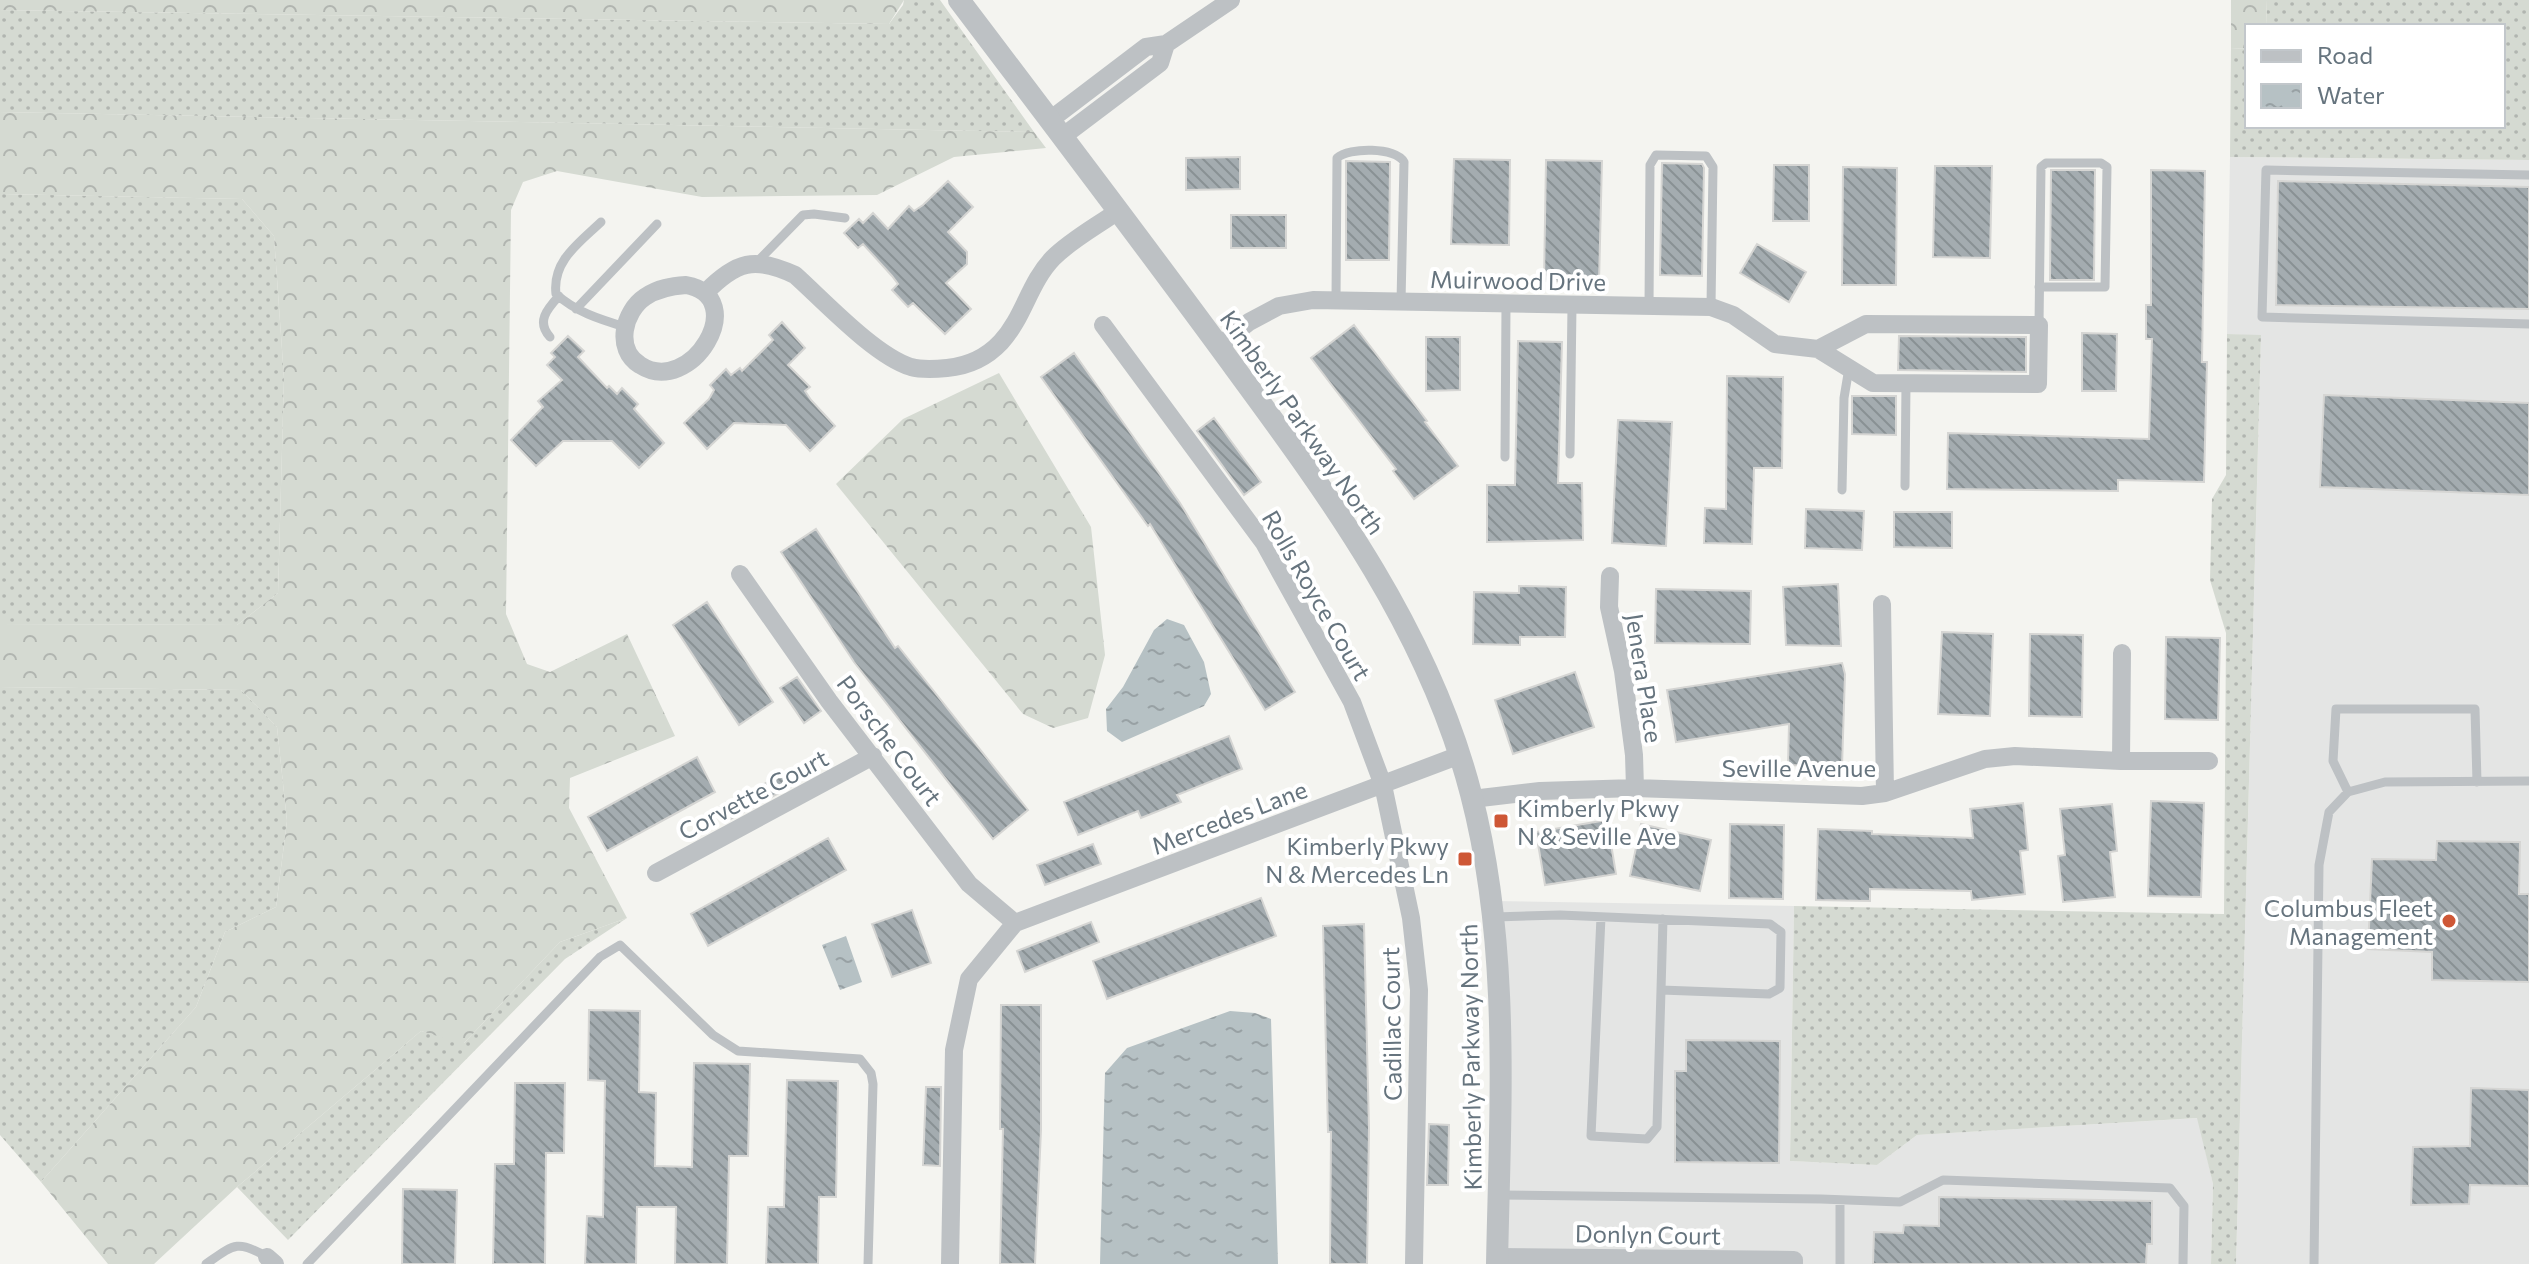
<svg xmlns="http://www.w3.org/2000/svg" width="2529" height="1264" viewBox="0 0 2529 1264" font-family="Commissioner,sans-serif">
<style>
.built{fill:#e4e5e4}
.grass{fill:url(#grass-dots)}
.forest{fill:url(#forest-crowns)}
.water{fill:url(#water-ripples)}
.building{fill:url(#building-back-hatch);stroke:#d5d5d3;stroke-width:2}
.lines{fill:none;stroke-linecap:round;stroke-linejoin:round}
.service{stroke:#bdc1c4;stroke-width:9}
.minor{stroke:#bdc1c4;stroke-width:18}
.tertiary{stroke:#bdc1c4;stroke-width:22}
.poi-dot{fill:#ce5736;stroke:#fff;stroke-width:3}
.labels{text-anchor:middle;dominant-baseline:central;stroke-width:8;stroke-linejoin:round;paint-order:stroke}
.street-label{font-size:24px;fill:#66747e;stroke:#fff}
.poi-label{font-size:24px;fill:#66747e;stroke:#fff;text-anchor:end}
</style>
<defs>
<pattern id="grass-dots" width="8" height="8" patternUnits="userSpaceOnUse" patternTransform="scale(2)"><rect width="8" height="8" fill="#d5dad2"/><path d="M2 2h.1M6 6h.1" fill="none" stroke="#b1b5b0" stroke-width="1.8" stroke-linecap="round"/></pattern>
<pattern id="forest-crowns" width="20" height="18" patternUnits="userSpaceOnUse" patternTransform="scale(2)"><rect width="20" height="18" fill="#d5dad2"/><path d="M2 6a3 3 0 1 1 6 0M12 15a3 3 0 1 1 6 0" fill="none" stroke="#b1b5b0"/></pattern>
<pattern id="water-ripples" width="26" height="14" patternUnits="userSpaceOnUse" patternTransform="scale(2)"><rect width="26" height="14" fill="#b6c1c4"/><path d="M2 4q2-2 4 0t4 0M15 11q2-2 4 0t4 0" fill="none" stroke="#98a1a4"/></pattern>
<pattern id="building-back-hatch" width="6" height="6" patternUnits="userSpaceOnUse" patternTransform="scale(2)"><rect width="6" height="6" fill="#a4acb0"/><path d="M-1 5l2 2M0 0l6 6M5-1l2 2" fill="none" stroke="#899194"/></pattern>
</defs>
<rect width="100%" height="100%" fill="#f4f4f0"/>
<!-- built -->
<path class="built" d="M2230,157L2529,160V1264H2236L2261,336L2227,334Z
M1493,901L1794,906L1790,1161L1877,1165L1917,1135L2198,1118L2213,1184L2211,1264H1497Z"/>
<!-- grass -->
<path class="grass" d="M904,0H940L1034,132L0,112V10L889,24L903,5Z
M2267,0H2529V160L2230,157L2231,49L2247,48V126H2503V26H2266Z
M0,194L242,199L274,236L284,378L278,593L237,625L0,624Z
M2227,334L2261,335L2236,1264H2211L2213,1184L2197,1118L1917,1135L1877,1165L1790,1161L1794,906L2224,914L2226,633L2210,580L2212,499L2226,475Z
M0,687L241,690L277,727L287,821L276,907L225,932L196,1007L41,1182L0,1135Z
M627,918L565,959L288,1240L237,1187L421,1031L464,1043L560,942Z"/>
<!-- forest -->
<path class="forest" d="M0,0H904L889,24L0,10Z
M2231,0H2267L2266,26H2247V48L2231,49Z
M0,112L1034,132L1046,148L954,157L877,195L702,197L557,171L523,182L511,210L506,614L527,664L550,672L627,634L675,736L570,778L569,808L627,918L560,942L463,1044L421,1031L237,1187L154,1264H108L41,1182L196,1007L225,932L276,907L287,821L277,727L241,690L0,687V624L237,625L278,593L284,378L274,236L242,199L0,194Z
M999,373L1091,527L1105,655L1088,718L1053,728L1023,714L836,484L903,419Z"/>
<!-- water -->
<path class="water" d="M1167,619L1184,625L1204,662L1211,694L1204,706L1122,742L1107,731L1106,709L1123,687L1154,630Z
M846,936L862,982L840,990L822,945Z
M1230,1011L1255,1013L1271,1019L1278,1264H1100L1105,1073L1127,1048Z"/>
<!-- building -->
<path class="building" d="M1240,157V189L1186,190V158Z
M1454,159L1510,160L1509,245L1451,244Z
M1546,160L1602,161L1599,282L1544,281Z
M1346,161L1390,162L1389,260H1346Z
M1662,163L1702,164L1704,168L1702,276L1660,275Z
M1774,165H1809V221H1773Z
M1935,166H1992L1990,258L1933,257Z
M1843,167L1897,168L1896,285H1842Z
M2051,170H2095L2094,280H2050Z
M2151,170L2205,171L2202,362H2207L2204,482L2118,480V491L1947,489L1948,433L2149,439L2152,339H2146V305H2151Z
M948,181L973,207L948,232L967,252V264L946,283L971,309L945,334L913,303L908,307L892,290L898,284L892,276L863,244L858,248L844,233L859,219L863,223L873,213L888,229L909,206L914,211L923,205Z
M2278,181L2529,187V309L2276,305Z
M1231,215H1286V248H1231Z
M1757,244L1806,272L1789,302L1740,273Z
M782,322L805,348L788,365L810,387L805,391L811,400L835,426L810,451L786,425L734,423L707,449L684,423L709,399L714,390L710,385L726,369L731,375L740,368L742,371L773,340L769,335Z
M1354,325L1427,421L1425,422L1458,466L1414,499L1393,471L1396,469L1311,358Z
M2082,333L2117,334L2116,391H2082Z
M568,336L584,351L578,357L607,388L609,386L617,394L622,388L638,404L634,409L664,443L639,468L612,441H563L536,466L511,440L543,407L538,401L562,380L547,365L555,357L551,353Z
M1899,336L2026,337V372L1898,370Z
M1426,337H1460V390L1426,391Z
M1518,341L1562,342L1558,483H1582L1583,540L1487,542V485H1515Z
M1074,353L1180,503L1295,692L1265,710L1150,524L1148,526L1041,377Z
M1727,376L1783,377L1782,468H1754L1752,544L1704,543L1705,508L1726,509Z
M2324,395L2529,403V495L2320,487Z
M1852,396H1896V435L1852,434Z
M1214,418L1261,482L1244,495L1197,431Z
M1618,420L1672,422L1666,546L1612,543Z
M1806,509L1864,511L1862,550L1805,548Z
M1894,512H1952V548L1894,547Z
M816,529L895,648L898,646L1028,810L993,839L854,662L781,552Z
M1838,584L1841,646L1786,645L1783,587Z
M1519,586L1566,587L1565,637H1520V645L1473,644L1474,592L1519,593Z
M1656,589L1751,591L1750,644L1655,643Z
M707,602L773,702L739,725L673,625Z
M1942,632L1993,634L1990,716L1938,714Z
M2030,634L2083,635L2082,717L2029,716Z
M2166,637L2220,638L2218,720L2165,719Z
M1842,663L1845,674L1842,767L1788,765L1789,724L1676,742L1667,690Z
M1575,672L1594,727L1513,754L1495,700Z
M797,677L821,711L804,723L780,688Z
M1229,736L1242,769L1177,795L1181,802L1141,818L1138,811L1078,835L1064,802Z
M697,757L715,792L607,851L588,817Z
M785,773L792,786L725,822L717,809Z
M2151,801L2204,803L2201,897L2148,896Z
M2023,803L2028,850L2020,851L2025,894L1972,900L1971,891L1870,889V901L1816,900L1818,829L1872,831V834L1973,838L1970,809Z
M2112,804L2117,851L2110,852L2115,897L2063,902L2058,856L2065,855L2060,809Z
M1607,820L1616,874L1545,885L1536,832Z
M1641,824L1711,840L1700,891L1630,876Z
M1730,824L1784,825L1783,899L1729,898Z
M828,838L846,870L708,946L691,914Z
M2437,841L2520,842L2519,894H2529V982L2432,980V952L2368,949L2372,859L2436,860Z
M1093,844L1101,864L1045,885L1037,865Z
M1261,898L1276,936L1107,999L1093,961Z
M912,910L931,963L892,977L872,924Z
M1091,922L1099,942L1025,972L1017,951Z
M1364,924L1369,1128L1367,1264H1330L1331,1132H1328L1323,926Z
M1001,1005H1041V1130L1035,1264H1000L1003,1129H1000Z
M589,1010L640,1011L639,1092L656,1093L655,1166L692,1167L694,1063L750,1064L748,1156H729L727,1264H675L676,1207H637L636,1264H585L587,1216L603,1217L605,1081L588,1080Z
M1686,1040L1780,1041L1779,1163L1675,1162V1071H1686Z
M787,1080L838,1081L836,1197H819L818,1264H766L768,1207H784Z
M515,1083H565L564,1153H546L545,1264H493L495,1164H514Z
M926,1087H941L940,1166L923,1165Z
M2471,1088L2529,1090V1186L2470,1185L2469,1204L2411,1205L2413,1147L2470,1146Z
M1429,1124L1449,1125L1448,1185H1427Z
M403,1189L457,1190L455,1264H402Z
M1939,1197L2152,1201V1244H2147L2146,1264H1873L1874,1232L1903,1233L1904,1225L1939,1226Z"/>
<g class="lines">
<!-- service -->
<path class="service" d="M2529,175L2266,170L2262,317L2529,324
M601,222C579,243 552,261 556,294C576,312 599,319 625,327
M757,262L803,215L814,214L845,218
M1336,300L1337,158C1349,147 1396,147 1404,162L1401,302
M1649,307L1650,165L1656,155L1706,156L1713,167L1711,307
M576,309L657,224
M2039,325L2041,167L2046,163H2101L2107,167L2105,287H2039
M550,337C536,322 547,309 559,296
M1570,454L1572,306
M1505,457L1506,305
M1905,486L1906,383
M1842,490L1844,398L1849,368
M2348,792L2333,761L2336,709H2475L2477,782
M1495,917L1560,915L1770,924L1781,932L1780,988L1769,994L1661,990L1657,1127L1647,1139L1591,1136L1601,917
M1661,990L1663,919
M1498,1195L1821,1199L1900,1202L1943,1180L2170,1188L2184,1206L2183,1264
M206,1264C233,1245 237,1239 267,1257
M307,1264L600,957L620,945L713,1035L738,1051L860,1059L871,1073L873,1084L868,1264
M1840,1264V1200
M2314,1264L2319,865L2329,812L2348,792L2385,782L2529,781"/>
<!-- minor -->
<path class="minor" d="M1050,120L1146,47L1166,44L1231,0
M1062,137L1160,63L1166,44
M686,285C752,297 691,398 640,365C614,349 624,311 645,297C658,288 672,286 686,285Z
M705,293C736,261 755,256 795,275C824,301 875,356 911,367C922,370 936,369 947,368C968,366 987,357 1001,342C1024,317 1029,283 1053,258C1071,240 1097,226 1118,211
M1866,324L2039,325L2038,384L1873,383L1818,349Z
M1103,325L1264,543L1352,702L1383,785L1411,918L1419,990L1414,1264
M1219,346L1249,322L1279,306L1313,300L1711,307L1733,315L1775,344L1818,349
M740,574L829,701L969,884L1015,923
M1610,576L1609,607L1623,671L1634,755L1635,788
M1882,604L1885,793
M2121,761L2122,653
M1472,799L1540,791L1635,788L1862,796L1885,793L1985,759L2015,756L2121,761H2209
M656,873L873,756
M267,1257L275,1264
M1497,1257L1794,1260V1264
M950,1264L954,1050L969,979L1015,923L1460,755"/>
<!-- tertiary -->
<path class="tertiary" d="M959,0C1047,116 1135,232 1221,349C1323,488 1427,624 1471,794C1511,947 1500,1108 1497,1264"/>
</g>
<!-- markers -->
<g class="poi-dot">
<rect x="1493" y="813" width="16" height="16" rx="4"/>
<rect x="1457" y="851" width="16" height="16" rx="4"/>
<circle cx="2449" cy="921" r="8"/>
</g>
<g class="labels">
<!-- street labels -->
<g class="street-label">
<text transform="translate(1518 280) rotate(1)">Muirwood Drive</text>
<text transform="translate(1303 422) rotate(55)">Kimberly Parkway North</text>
<text transform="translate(1317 595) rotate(60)">Rolls Royce Court</text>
<text transform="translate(1645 678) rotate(81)">Jenera Place</text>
<text transform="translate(890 740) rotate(53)">Porsche Court</text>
<text x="1799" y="767">Seville Avenue</text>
<text transform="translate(753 794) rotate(-28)">Corvette Court</text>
<text transform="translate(1229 817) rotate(-21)">Mercedes Lane</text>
<text transform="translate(1391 1024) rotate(-91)">Cadillac Court</text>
<text transform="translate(1470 1057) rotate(-91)">Kimberly Parkway North</text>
<text transform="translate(1648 1234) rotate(1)">Donlyn Court</text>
</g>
<!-- poi labels -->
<g class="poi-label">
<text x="1517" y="807" text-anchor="start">Kimberly Pkwy<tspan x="1517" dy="28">N &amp; Seville Ave</tspan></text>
<text x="1449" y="845">Kimberly Pkwy<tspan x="1449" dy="28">N &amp; Mercedes Ln</tspan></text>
<text x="2433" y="907">Columbus Fleet<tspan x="2433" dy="28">Management</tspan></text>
</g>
</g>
<!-- legend -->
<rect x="2245" y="24" width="260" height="104" fill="#ffffff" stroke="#c2c7cb" stroke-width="2"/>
<rect x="2261" y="50" width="40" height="12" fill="#bdc1c4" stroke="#c2c7cb" stroke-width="2"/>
<text x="2317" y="64" font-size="24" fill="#66747e">Road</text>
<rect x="2261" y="84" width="40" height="24" fill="url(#water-ripples)" stroke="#c2c7cb" stroke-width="2"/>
<text x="2317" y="104" font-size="24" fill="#66747e">Water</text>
</svg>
